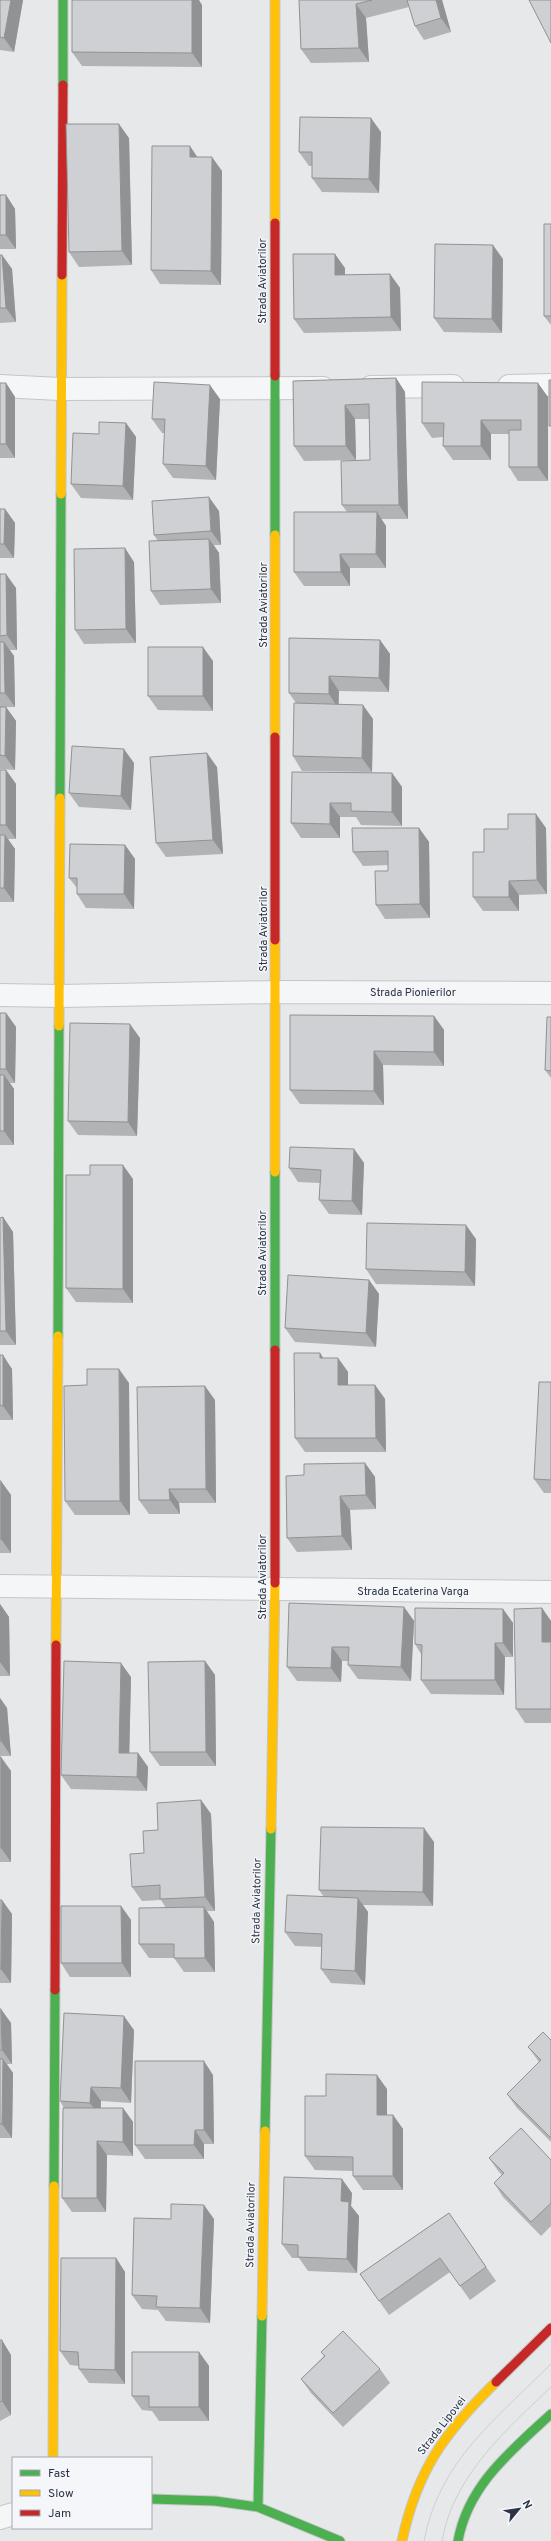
<svg xmlns="http://www.w3.org/2000/svg" width="551" height="2541" viewBox="0 0 551 2541" font-family="Overpass,sans-serif">
<style>
.lines{fill:none;stroke-linecap:round;stroke-linejoin:round}
.street-casing{stroke:#c4c6c8;stroke-width:24}
.fast-casing{stroke:#c4c6c8;stroke-width:11}
.slow-casing{stroke:#c4c6c8;stroke-width:11}
.jam-casing{stroke:#c4c6c8;stroke-width:11}
.street{stroke:#f5f6f7;stroke-width:22}
.fast{stroke:#4caf50;stroke-width:9}
.slow{stroke:#ffc107;stroke-width:9}
.jam{stroke:#c62828;stroke-width:9}
.tram{stroke:#cecfd2;stroke-width:1}
.wall{fill:#b1b3b5}
.shaded-wall{fill:#909294}
.building{fill:#ced0d3;stroke:#909294}
.labels{text-anchor:middle;dominant-baseline:central;stroke-width:3;stroke-linejoin:round;paint-order:stroke}
.street-label{font-size:11px;fill:#2b3445;stroke:#f4f6f9}
</style>
<rect width="100%" height="100%" fill="#e6e8ea"/>
<g class="lines">
<defs>
<path id="street" d="M0,386L60,389L323,388
M509,386L551,385
M371,387L453,386
M0,995L60,996L276,992L551,993
M0,1586L551,1592
M0,2518L13,2514"/>
<path id="fast" d="M63,85V0
M275,376V535
M60,798L61,494
M275,1172V1350
M58,1336L59,1026
M265,2131L271,1829
M54,2186L55,1990
M151,2499L215,2501L258,2507L340,2541
M258,2507L262,2316
M458,2541C468,2485 511,2451 551,2414"/>
<path id="slow" d="M275,0V223
M61,494L62,275
M275,535V737
M275,940V1172
M59,1026L60,798
M56,1645L58,1336
M271,1829L275,1583
M262,2316L265,2131
M53,2458L54,2186
M402,2541C417,2470 445,2432 496,2382"/>
<path id="jam" d="M275,223V376
M62,275L63,85
M275,737V940
M275,1350V1583
M55,1990L56,1645
M496,2382L551,2328"/>
</defs>
<!-- street casing -->
<use href="#street" class="street-casing"/>
<!-- fast casing -->
<use href="#fast" class="fast-casing"/>
<!-- slow casing -->
<use href="#slow" class="slow-casing"/>
<!-- jam casing -->
<use href="#jam" class="jam-casing"/>
<!-- street -->
<use href="#street" class="street"/>
<!-- fast -->
<use href="#fast" class="fast"/>
<!-- slow -->
<use href="#slow" class="slow"/>
<!-- jam -->
<use href="#jam" class="jam"/>
<!-- tram -->
<path class="tram" d="M424,2541C439,2461 496,2419 551,2364
M442,2541C453,2476 506,2430 551,2387"/>
</g>
<!-- wall -->
<path class="wall" d="M0,0H23L14,52L0,50Z
M299,0H442L451,32L424,40L415,26L409,7L366,18L369,62L311,63L301,49Z
M202,5V67L82,66L72,52Z
M381,132L379,193L322,192L312,178V166H309L299,152Z
M129,138L132,265L79,267L69,252Z
M197,157L222,171L221,285L160,284L151,270Z
M0,195H6L15,209L16,249H0Z
M551,224V325L544,316Z
M0,255H2L12,269L16,322L0,323Z
M503,259L502,333L444,332L434,318Z
M345,268V275L390,274L400,288L401,331L304,333L294,319Z
M396,378L405,392L408,519H381L386,526V568H350V586H304L294,572L347,512L342,505L370,460L369,419H355L356,460L304,461L294,446L293,381Z
M0,383H6L15,397V458H0Z
M548,397V481H518L509,467V434H491V460H453L443,446V437L432,438L422,423Z
M220,399L216,480L173,478L163,464L165,433H162L152,419Z
M126,423L136,437L133,500L81,498L71,484L99,434Z
M0,509H5L15,523L14,558H0Z
M219,511L221,545H214L219,553L221,603L160,605L151,591L158,541L154,535Z
M134,562L136,643L84,644L75,630Z
M0,574L16,588L17,650H10L14,656L15,707H6L16,721L15,770L0,769Z
M380,640L390,654L389,692L339,691V704L373,719L372,772L302,771L293,756L296,703L289,693Z
M213,661V711L158,710L148,696Z
M134,763L131,810L79,807L69,793Z
M217,767L223,854L166,857L156,843Z
M0,770H6L16,784V839H8L15,849L14,902H0Z
M292,772L392,773L402,787V826L361,825L356,817H340V838H301L291,823Z
M419,828L429,842L430,918L385,919L376,905L388,871V865L363,866L353,852Z
M546,828L547,894L519,895V911H483L473,897L484,852Z
M125,845L135,859L134,909L86,908L77,894V888L69,878Z
M0,1013H6L16,1027L15,1083H10L14,1089V1145H0Z
M434,1016L444,1030V1066L383,1065L384,1105L300,1104L290,1090Z
M551,1017V1078L545,1070Z
M140,1038L137,1136L78,1135L68,1121Z
M354,1149L364,1163L362,1215L329,1214L319,1200L320,1183L298,1182L289,1168Z
M133,1179V1303L76,1302L66,1288Z
M3,1217L13,1232L16,1345H0V1218Z
M476,1239L475,1286L376,1284L366,1269Z
M369,1280L379,1294L376,1347L295,1342L285,1328Z
M320,1353L323,1358H338L348,1372V1385H375L385,1399L386,1452H305L295,1438Z
M0,1355L12,1369L13,1420H0Z
M551,1382V1493H544L534,1479Z
M129,1383L130,1515H75L65,1501L87,1385Z
M215,1400L216,1503H179L180,1514H149L139,1500Z
M365,1463L375,1477L376,1509L350,1510L352,1550L297,1552L287,1538L304,1475Z
M0,1481L11,1495V1553H0Z
M0,1604L9,1617L10,1676H0Z
M404,1607L414,1621L411,1681L358,1679L348,1665L349,1661H342L341,1682L297,1681L287,1667Z
M542,1608L551,1621V1723H525L516,1709Z
M503,1609L513,1623V1657H505L504,1695L431,1694L421,1680V1654L415,1644Z
M205,1661L215,1675L216,1766H160L150,1752Z
M131,1677L129,1753H138L148,1767L147,1791L71,1789L61,1775Z
M0,1698L7,1708L11,1756H0Z
M0,1757L11,1771V1862H0Z
M201,1800L211,1814L215,1911H207L214,1922L215,1972H184L174,1958H149L139,1944L166,1908L161,1900L142,1901L132,1887L144,1853L158,1830Z
M434,1842L433,1906L363,1905L368,1912L365,1985L331,1983L321,1969L322,1947L295,1946L285,1932L324,1897L319,1890Z
M0,1900L12,1914L11,1983H0Z
M121,1906L131,1920V1977H70L61,1963Z
M0,2009L11,2023L12,2064H7L13,2073L12,2138H0Z
M134,2030L131,2103L101,2101V2108H123L133,2122V2156L107,2155L106,2212H72L62,2198L64,2108L60,2101Z
M551,2040V2142L517,2108L507,2094L539,2062L528,2047Z
M213,2075L214,2144H204V2159H145L135,2145Z
M387,2089V2115H393L403,2129V2190H363L353,2176V2171L315,2170L305,2156L326,2096Z
M489,2158L551,2160V2226L541,2236L503,2197L494,2183L502,2175L499,2172Z
M352,2193L351,2206L359,2216L357,2273L308,2271L299,2258H292L282,2244Z
M449,2213L496,2281L470,2300L450,2272L389,2315L360,2274Z
M171,2219H214L210,2323L166,2321L158,2310L142,2309L132,2295Z
M116,2258L125,2272V2384L89,2383L79,2369V2366L70,2365L60,2351Z
M0,2340L11,2355V2415L0,2421Z
M199,2352L209,2366V2421H159L152,2411L142,2410L132,2396Z
M321,2352L380,2369L390,2383L343,2427L311,2393L301,2379L324,2356Z"/>
<!-- shaded-wall -->
<path class="shaded-wall" d="M11,0H23L14,52L4,38Z
M192,0H199L202,5V67L192,53Z
M436,0H442L451,32L441,18Z
M356,4L366,18L369,62L359,48Z
M371,118L381,132L379,193L369,179Z
M119,124L129,138L132,265L122,251Z
M190,146L200,161L190,157Z
M212,157L222,171L221,285L211,271Z
M6,195L15,209L16,249L6,235Z
M493,245L503,259L502,333L492,319Z
M335,254L345,268V289L335,275Z
M2,255L12,269L16,322L6,308Z
M390,274L400,288L401,331L391,317Z
M396,378L405,392L408,519L399,505Z
M6,383L15,397V458L6,444Z
M538,383L548,397V481L538,467Z
M210,385L220,399L216,480L206,466Z
M345,405L355,419L356,460L346,446Z
M481,420L491,434V460L481,446Z
M126,423L136,437L133,500L123,486Z
M209,497L219,511L221,545L211,531Z
M5,509L15,523L14,558L4,544Z
M377,512L386,526V568L376,554Z
M209,539L219,553L221,603L211,589Z
M125,548L134,562L136,643L126,629Z
M340,554L350,568V586L341,572Z
M6,574L16,588L17,650L7,635Z
M380,640L390,654L389,692L379,678Z
M4,642L14,656L15,707L5,693Z
M203,647L213,661V711L203,696Z
M329,676L339,691L338,708L329,694Z
M363,705L373,719L372,772L362,758Z
M6,707L16,721L15,770L5,756Z
M124,749L134,763L131,810L121,796Z
M207,753L217,767L223,854L213,840Z
M6,770L16,784V839L6,825Z
M392,773L402,787V826L392,812Z
M330,803L340,817V838L330,824Z
M536,814L546,828L547,894L537,880Z
M419,828L429,842L430,918L420,904Z
M5,835L15,849L14,902L4,888Z
M125,845L135,859L134,909L124,894Z
M509,881L519,895V911L509,897Z
M6,1013L16,1027L15,1083L6,1069Z
M434,1016L444,1030V1066L434,1052Z
M130,1024L140,1038L137,1136L128,1122Z
M374,1051L383,1065L384,1105L374,1091Z
M4,1075L14,1089V1145L4,1131Z
M354,1149L364,1163L362,1215L352,1201Z
M123,1165L133,1179V1303L123,1289Z
M3,1217L13,1232L16,1345L6,1331Z
M466,1225L476,1239L475,1286L465,1272Z
M369,1280L379,1294L376,1347L366,1333Z
M320,1353L329,1367L320,1358Z
M3,1355L12,1369L13,1420L3,1406Z
M338,1358L348,1372V1399L338,1385Z
M119,1369L129,1383L130,1515L120,1501Z
M375,1385L385,1399L386,1452L376,1438Z
M205,1386L215,1400L216,1503L206,1489Z
M365,1463L375,1477L376,1509L366,1495Z
M1,1481L11,1495V1553L1,1539Z
M169,1489L179,1503L180,1514L170,1500Z
M340,1496L350,1510L352,1550L342,1536Z
M0,1604L9,1617L10,1676L0,1662Z
M404,1607L414,1621L411,1681L401,1667Z
M542,1608L551,1621V1654L542,1642Z
M503,1609L513,1623V1657L503,1643Z
M495,1643L505,1657L504,1695L495,1680Z
M332,1647L342,1661L341,1682L331,1668Z
M205,1661L215,1675L216,1766L206,1752Z
M121,1663L131,1677L129,1767L119,1753Z
M0,1698L7,1708L11,1756L1,1741L0,1728Z
M138,1753L148,1767L147,1791L137,1777Z
M1,1757L11,1771V1862L1,1848Z
M201,1800L211,1814L215,1911L205,1897Z
M424,1828L434,1842L433,1906L423,1892Z
M358,1898L368,1912L365,1985L355,1971Z
M2,1900L12,1914L11,1983L1,1969Z
M121,1906L131,1920V1977L122,1963Z
M204,1907L214,1922L215,1972L205,1958Z
M1,2009L11,2023L12,2064L2,2050Z
M124,2016L134,2030L131,2103L121,2088Z
M3,2059L13,2073L12,2138L2,2124Z
M204,2061L213,2075L214,2144L204,2130Z
M377,2075L387,2089V2129L377,2115Z
M91,2087L101,2101L100,2117L90,2103Z
M123,2108L133,2122V2156L123,2142Z
M393,2115L403,2129V2190L393,2176Z
M195,2130L204,2144V2159L194,2145Z
M97,2141L107,2155L106,2212L97,2198Z
M342,2179L352,2193L351,2206L359,2216L357,2273L347,2259L341,2201Z
M204,2205L214,2219L210,2323L200,2308Z
M116,2258L125,2272V2384L115,2370Z
M2,2340L11,2355V2415L2,2401Z
M199,2352L209,2366V2421L199,2407Z"/>
<!-- building -->
<path class="building" d="M0,0H11L4,38L0,37Z
M72,0H192V53L72,52Z
M299,0H372L356,4L359,48L301,49Z
M407,0H436L441,18L415,26Z
M529,0H551V43Z
M300,117L371,118L369,179L312,178V152H299Z
M66,124H119L122,251L69,252Z
M152,146H190V157H212L211,271L151,270Z
M0,195H6V235H0Z
M544,224H551V316H544Z
M435,244L493,245L492,319L434,318Z
M293,254H335V275L390,274L391,317L294,319Z
M0,255H2L6,308H0Z
M396,378L399,505H342L341,461L370,460L369,404L345,405L346,446H294L293,381Z
M549,380H551V426H549Z
M154,382L210,385L206,466L163,464L165,419H152Z
M422,382L538,383V467H509V430H521V420H481V446H443L444,423H422Z
M0,383H6V444H0Z
M99,422L126,423L123,486L71,484L73,433L99,434Z
M209,497L211,531L154,535L152,501Z
M0,509H5L4,544H0Z
M294,512H377L376,554H340L341,572H294Z
M209,539L211,589L151,591L149,541Z
M125,548L126,629L75,630L74,549Z
M0,574H6L7,635L0,636Z
M289,638L380,640L379,678L329,676V694L289,693Z
M0,642H4L5,693H0Z
M148,647H203V696H148Z
M294,703L363,705L362,758L293,756Z
M0,707H6L5,756L0,755Z
M72,746L124,749L121,796L69,793Z
M207,753L213,840L156,843L150,757Z
M0,770H6V825H0Z
M292,772L392,773V812L351,811V803H330V824L291,823Z
M508,814H536L537,880L509,881V897H473V852H484V829H508Z
M352,828H419L420,904L376,905L375,871H388V851L353,852Z
M0,835H5L4,888H0Z
M70,844L125,845L124,894H77V878H69Z
M0,1013H6V1069H0Z
M290,1015L434,1016V1052L374,1051V1091L290,1090Z
M547,1017H551V1071L545,1070Z
M70,1023L130,1024L128,1122L68,1121Z
M0,1075H4V1131H0Z
M290,1147L354,1149L352,1201L319,1200L321,1170L289,1168Z
M90,1165H123V1289L66,1288V1175H90Z
M3,1217L6,1331H0V1218Z
M367,1223L466,1225L465,1272L366,1269Z
M288,1275L369,1280L366,1333L285,1328Z
M294,1353H320V1358H338V1385H375L376,1438H295Z
M0,1355H3V1406L0,1405Z
M87,1369H119L120,1501H65L64,1386L87,1385Z
M539,1382H551V1480L534,1479Z
M205,1386L206,1489H169L170,1500H139L137,1387Z
M365,1463L366,1495L340,1496L342,1536L287,1538L286,1476L304,1475V1464Z
M0,1481H1V1539H0Z
M289,1603L404,1607L401,1667L348,1665L349,1647H332L331,1668L287,1667Z
M415,1608L503,1609V1643H495V1680H421L422,1645L415,1644Z
M542,1608V1642H551V1709H516L514,1609Z
M64,1661L121,1663L119,1753H138L137,1777L61,1775Z
M205,1661L206,1752H150L148,1662Z
M0,1728L1,1741L0,1742Z
M0,1757H1V1848H0Z
M201,1800L205,1897L160,1899V1885L132,1887L130,1854L144,1853L143,1831L158,1830L157,1803Z
M321,1827L424,1828L423,1892L319,1890Z
M287,1895L358,1898L355,1971L321,1969L322,1934L285,1932Z
M0,1900H2L1,1969H0Z
M61,1906H121L122,1963H61Z
M204,1907L205,1958H174V1944H139V1908Z
M0,2009H1L2,2050H0Z
M64,2013L124,2016L121,2088L91,2087L90,2103L60,2101Z
M543,2032L551,2040V2138L507,2094L541,2060L528,2047Z
M0,2059H3L2,2124H0Z
M135,2061H204V2130H195L194,2145H135Z
M326,2074L377,2075V2115H393V2176H353V2157L305,2156V2096H326Z
M63,2108H123V2142L97,2141V2198H62Z
M521,2128L551,2160V2203L531,2222L494,2183L504,2173L489,2158Z
M284,2177L342,2179L341,2201L349,2202L347,2259L298,2257V2245L282,2244Z
M171,2204L204,2205L200,2308L156,2307L157,2296L132,2295L134,2218L171,2219Z
M449,2213L486,2267L460,2286L440,2258L379,2301L360,2274Z
M61,2258H116L115,2370L79,2369L78,2352L60,2351Z
M343,2331L380,2369L333,2413L301,2379L325,2356L321,2352Z
M0,2340H2V2401L0,2402Z
M132,2352H199V2407H149V2396H132Z"/>
<g class="labels">
<!-- street labels -->
<g class="street-label">
<text transform="translate(263 281) rotate(-90)">Strada Aviatorilor</text>
<text transform="translate(264 605) rotate(-90)">Strada Aviatorilor</text>
<text transform="translate(264 929) rotate(-90)">Strada Aviatorilor</text>
<text x="413" y="993">Strada Pionierilor</text>
<text transform="translate(263 1253) rotate(-90)">Strada Aviatorilor</text>
<text transform="translate(263 1577) rotate(-90)">Strada Aviatorilor</text>
<text x="413" y="1592">Strada Ecaterina Varga</text>
<text transform="translate(257 1901) rotate(-89)">Strada Aviatorilor</text>
<text transform="translate(251 2225) rotate(-89)">Strada Aviatorilor</text>
<text transform="translate(442 2426) rotate(-52)">Strada Lipovei</text>
</g>
</g>
<!-- legend -->
<rect x="12" y="2457" width="140" height="72" fill="#f4f6f9" stroke="#a4a8b1"/>
<rect x="20" y="2470" width="20" height="6" fill="#4caf50" stroke="#a4a8b1"/>
<text x="48" y="2477" font-size="12" fill="#2b3445">Fast</text>
<rect x="20" y="2490" width="20" height="6" fill="#ffc107" stroke="#a4a8b1"/>
<text x="48" y="2497" font-size="12" fill="#2b3445">Slow</text>
<rect x="20" y="2510" width="20" height="6" fill="#c62828" stroke="#a4a8b1"/>
<text x="48" y="2517" font-size="12" fill="#2b3445">Jam</text>
<!-- north arrow -->
<g transform="translate(519 2509) rotate(61)" stroke="#f4f6f9" stroke-width="3" paint-order="stroke">
<path d="M0-3L7 15L0 10L-7 15Z" fill="#2b3445"/>
<text y="-6" font-size="11" font-weight="bold" text-anchor="middle" fill="#2b3445">N</text>
</g>
</svg>
